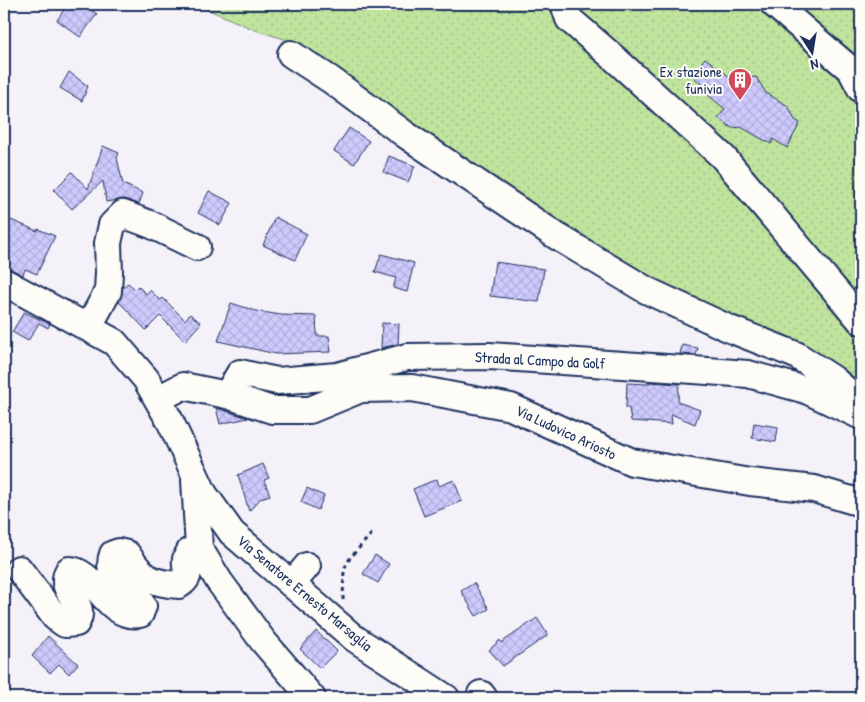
<svg xmlns="http://www.w3.org/2000/svg" width="865" height="702" viewBox="0 0 865 702" font-family="'Patrick Hand',sans-serif">
<style>
.grass{fill:url(#grass-dots);stroke:#6e897e}
.building{fill:url(#building-cross-hatch);stroke:#1b2f5e}
.lines{fill:none;stroke-linecap:round;stroke-linejoin:round}
.minor-casing{stroke:#1b2f5e;stroke-width:30}
.path{stroke:#1b2f5e;stroke-width:3;stroke-dasharray:4 4;stroke-linecap:butt}
.minor{stroke:#fdfcf7;stroke-width:26}
.labels{text-anchor:middle;dominant-baseline:central;stroke-width:4;stroke-linejoin:round;paint-order:stroke}
.poi-label{font-size:15px;fill:#1b2f5e;stroke:#fdfcf7;text-anchor:end}
.street-label{font-size:15px;fill:#1b2f5e;stroke:#fdfcf7}
</style>
<defs>
<pattern id="grass-dots" width="8" height="8" patternUnits="userSpaceOnUse" patternTransform="scale(1.25)"><rect width="8" height="8" fill="#c0e39d"/><path d="M2 2h.1M6 6h.1" fill="none" stroke="#a4c38a" stroke-width="1.8" stroke-linecap="round"/></pattern>
<pattern id="building-cross-hatch" width="8" height="8" patternUnits="userSpaceOnUse" patternTransform="scale(1.25)"><rect width="8" height="8" fill="#cfcafd"/><path d="M0 0l8 8M0 8l8-8" fill="none" stroke="#b1aedb"/></pattern>
</defs>
<rect width="100%" height="100%" fill="#f4f2f8"/>
<filter id="ink" filterUnits="userSpaceOnUse"><feTurbulence type="fractalNoise" baseFrequency=".02" numOctaves="2"/><feDisplacementMap in="SourceGraphic" scale="10" xChannelSelector="R" yChannelSelector="G"/><feConvolveMatrix kernelMatrix="1 2 1 2 8 2 1 2 1" color-interpolation-filters="sRGB"/></filter>
<g filter="url(#ink)">
<!-- grass -->
<path class="grass" d="M195,4H861V391L660,288L495,185L313,54L284,39L255,30Z"/>
<!-- building -->
<path class="building" d="M68,4H83L97,14L80,37L57,20Z
M705,58L734,80L756,77L766,93L788,106L795,120L800,123L787,148L773,139L771,144L741,127L732,128L718,118L725,109L707,94L708,91L692,75Z
M69,72L88,86L82,101L60,88Z
M349,128L369,141L354,164L334,151Z
M103,146L119,153L117,158L123,184L143,193L139,204L124,199L106,202L103,181L72,209L54,190L72,172L88,189Z
M389,156L415,166L408,182L383,172Z
M209,191L232,203L220,225L198,213Z
M4,217L37,231L38,229L55,236L37,274L25,269L23,275L11,269L4,267Z
M275,217L307,234L295,260L263,245Z
M381,254L414,263L407,292L393,288L396,278L375,272Z
M495,262L544,269L539,302L490,296Z
M128,283L135,289L138,286L146,294L150,290L160,300L163,298L185,320L190,314L201,323L185,341L160,316L146,330L119,302L123,287Z
M231,303L256,311L281,315L316,316L317,336H329L331,352L276,354L218,341Z
M24,312L50,324L48,328L39,323L28,341L12,332Z
M382,323L399,324L398,344L381,348Z
M682,345L698,348L696,355L680,354Z
M649,382L679,384L678,402L700,410L695,424L671,414L672,424L631,421L629,408H626L627,383L649,384Z
M216,408L223,410L248,418L220,424Z
M754,423L778,427L776,442L752,438Z
M263,464L269,478L264,480L270,495L261,498L249,511L238,475Z
M437,479L439,486L454,480L462,501L424,516L413,489Z
M307,488L324,496L318,510L301,502Z
M375,555L389,564L378,583L363,574Z
M474,583L489,609L476,616L461,591Z
M537,618L548,635L503,666L489,650L500,640L501,643Z
M316,631L337,651L320,668L300,649Z
M48,636L78,664L69,674L59,664L50,673L32,656Z"/>
<g class="lines">
<defs>
<path id="minor" d="M564,4L569,19L614,58L723,157L861,321
M774,4L851,70L861,89
M291,54L331,80L406,135L558,237L646,290L730,329L796,355L833,379L861,403
M4,282L114,342L146,379L170,421L204,494L232,533L354,638L446,698
M88,328L108,291L109,272L108,243L112,225L123,214L152,225L197,247
M227,395L240,373L277,381L337,376L407,357L489,356L667,368L748,374L806,390L861,416
M158,399L183,386L227,395L272,410H310L361,389L412,388L511,407L632,462L750,482L814,489L861,503
M195,480L199,548L219,581L263,641L312,698
M19,569L55,617L65,624L76,623C89,601 56,593 69,570C95,570 107,620 140,614L143,606C141,603 139,599 137,596C124,582 105,576 113,554L119,552L127,554C143,578 150,583 179,585C194,575 184,572 186,559C187,556 189,553 190,551L199,548
M292,584L307,566
M481,694L484,698"/>
</defs>
<!-- minor casing -->
<use href="#minor" class="minor-casing"/>
<!-- path -->
<path class="path" d="M343,600L344,569L350,558L373,532"/>
<!-- minor -->
<use href="#minor" class="minor"/>
</g>
</g>
<!-- icons -->
<defs>
<symbol id="building-pin" viewBox="-11 -11 22 30"><path d="M0 17L-7.5 6A9.5 9.5 0 1 1 7.5 6Z" fill="#d1495b" stroke="#fdfcf7"/><path d="M-4-6H4V6H1V3H-1V6H-4ZM-2.5-4.3h1.7v1.8h-1.7ZM.8-4.3h1.7v1.8H.8ZM-2.5-1h1.7V.8h-1.7ZM.8-1h1.7V.8H.8Z" fill="#fff"/></symbol>
</defs>
<g fill-rule="evenodd">
<use href="#building-pin" x="726" y="66" width="28" height="38"/>
</g>
<g class="labels">
<!-- poi labels -->
<g class="poi-label">
<text x="722" y="71">Ex stazione<tspan x="722" dy="17">funivia</tspan></text>
</g>
<!-- street labels -->
<g class="street-label">
<text transform="translate(540 360) rotate(3)">Strada al Campo da Golf</text>
<text transform="translate(566 432) rotate(25)">Via Ludovico Ariosto</text>
<text transform="translate(305 593) rotate(40)">Via Senatore Ernesto Marsaglia</text>
</g>
</g>
<!-- margin -->
<rect width="865" height="702" fill="none" stroke="#fdfcf7" stroke-width="20"/>
<rect x="10" y="10" width="845" height="682" fill="none" stroke="#1b2f5e" stroke-width="2" filter="url(#ink)"/>
<!-- north arrow -->
<g transform="translate(812 52) rotate(168)" stroke="#fdfcf7" stroke-width="4" paint-order="stroke">
<path d="M0-4L9 19L0 12L-9 19Z" fill="#1b2f5e"/>
<text y="-8" font-size="14" font-weight="bold" text-anchor="middle" fill="#1b2f5e">N</text>
</g>
</svg>
